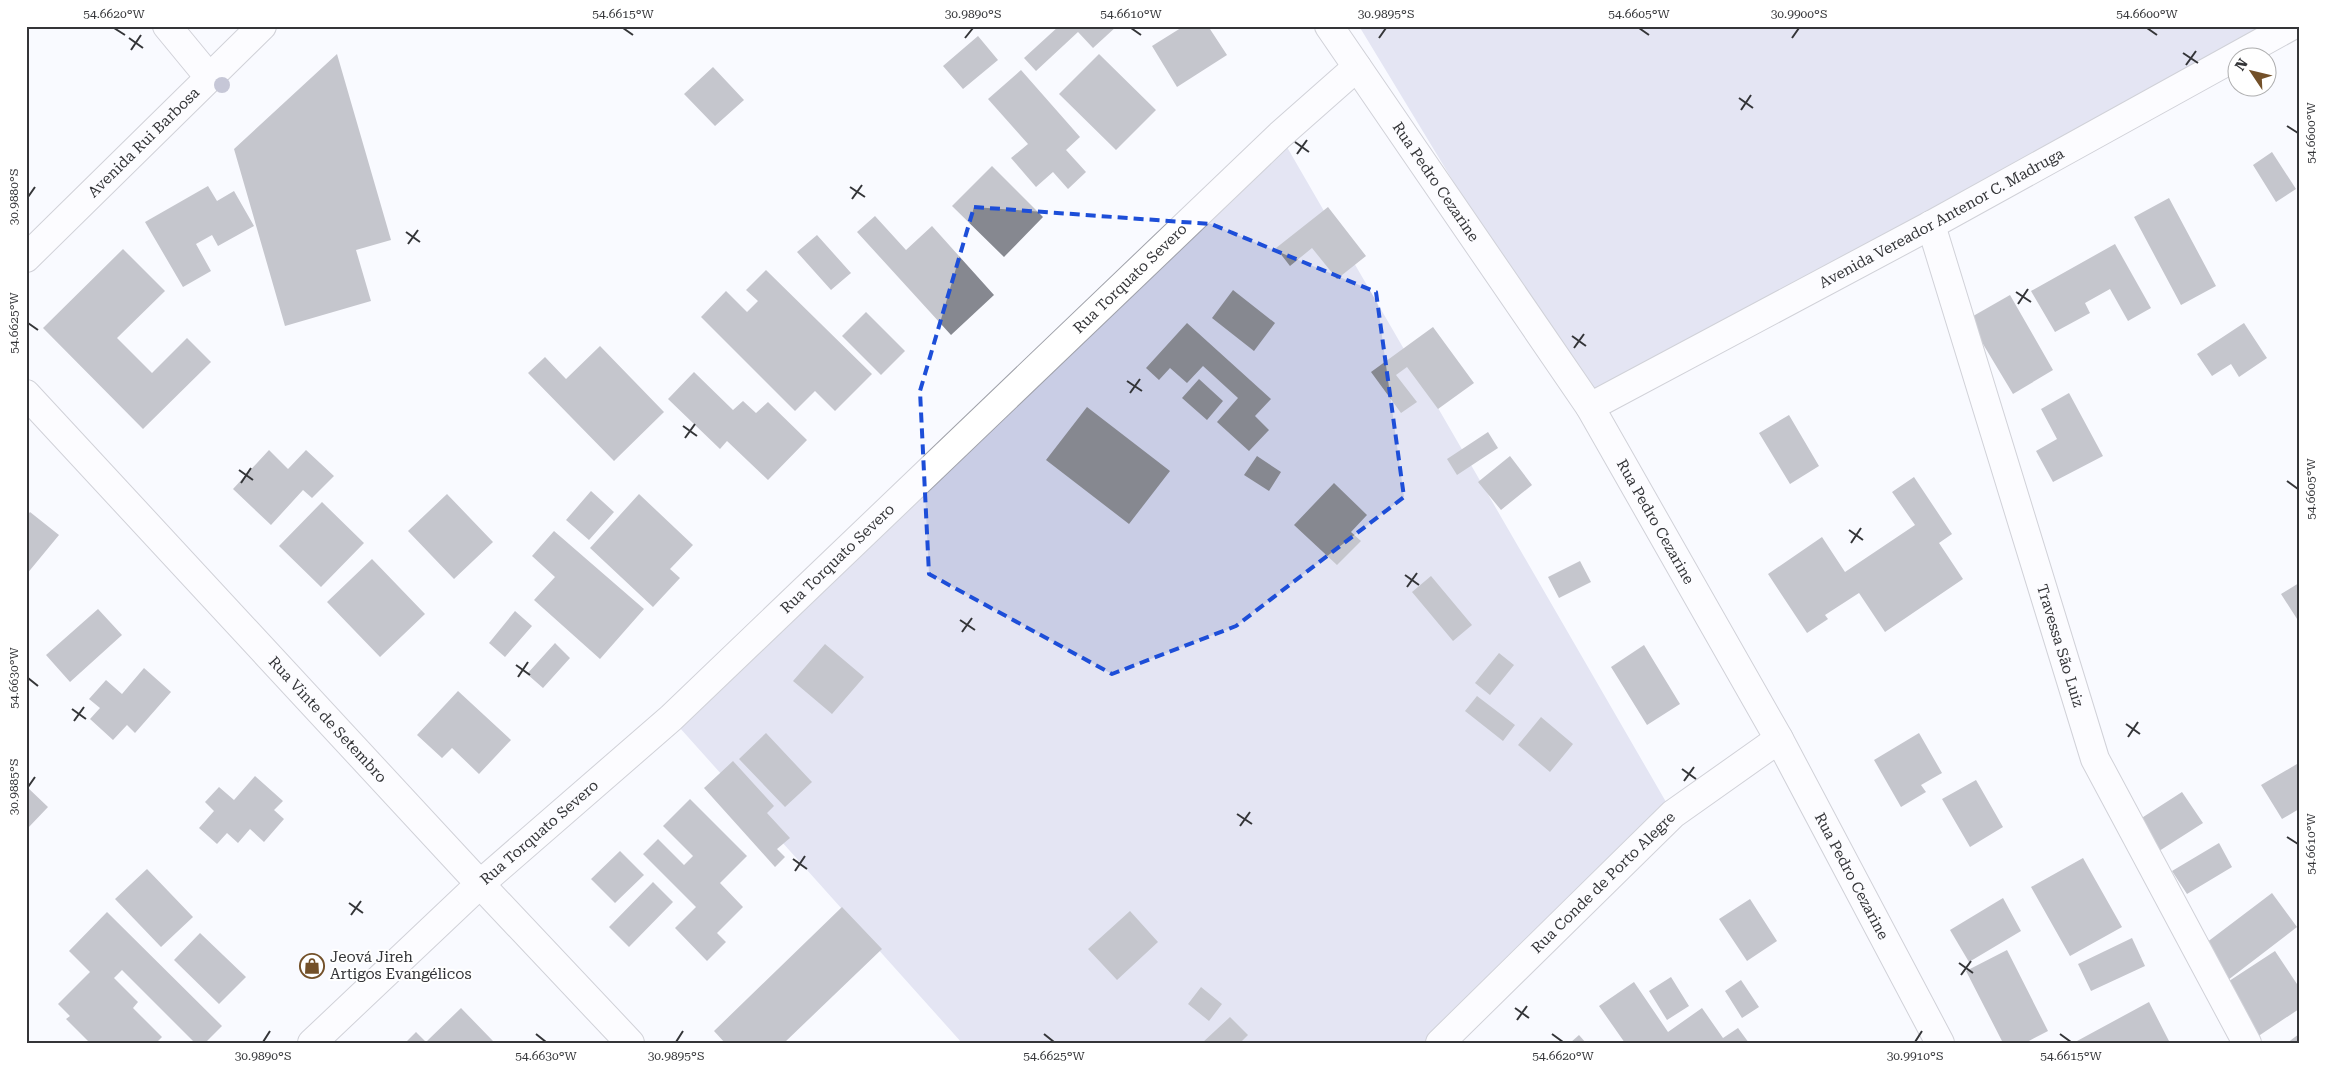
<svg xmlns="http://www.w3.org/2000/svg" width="2325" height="1069" viewBox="0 0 2325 1069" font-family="'Roboto Serif',serif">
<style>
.green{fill:#c9cde5}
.building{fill:#868890}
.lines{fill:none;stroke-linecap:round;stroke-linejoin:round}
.minor-casing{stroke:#9fa1a9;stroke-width:30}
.minor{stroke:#fff;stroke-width:28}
.tree{fill:#888aa6}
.marked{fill:none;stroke:#1d4ed8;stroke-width:4;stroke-dasharray:10 6;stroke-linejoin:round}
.ticks{fill:none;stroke:#343538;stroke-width:2}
.labels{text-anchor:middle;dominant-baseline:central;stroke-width:4;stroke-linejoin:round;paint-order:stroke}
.street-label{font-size:15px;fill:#343538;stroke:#fff}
.poi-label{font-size:15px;fill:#343538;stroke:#fff;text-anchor:start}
.neatline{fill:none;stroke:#343538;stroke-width:2}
.ticks-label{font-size:12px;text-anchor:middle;fill:#343538}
</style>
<rect width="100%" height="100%" fill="#f9faff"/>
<!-- green -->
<path class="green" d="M1359,26H2289L1590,407Z
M1280,135L1673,814L1440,1043H962L671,718Z"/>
<!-- building -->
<path class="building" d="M1059,26H1117L1093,48L1078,32L1036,71L1024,58Z
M1184,26H1208L1227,55L1177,87L1152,46Z
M978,36L998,60L963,89L943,66Z
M337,54L391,240L356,250L371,301L285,326L234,149Z
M1099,54L1156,110L1116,150L1059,94Z
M713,67L744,100L715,126L684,94Z
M1021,70L1080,137L1066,150L1086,172L1068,189L1053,172L1036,187L1011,158L1028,144L988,99Z
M2272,152L2296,189L2276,202L2253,165Z
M992,166L1043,217L1004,257L952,206Z
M208,186L217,201L234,191L254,226L218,246L212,235L196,244L211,271L183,287L145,222Z
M2169,198L2216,286L2181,305L2134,217Z
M1328,207L1366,256L1337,279L1312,248L1290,266L1276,248Z
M875,216L906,250L932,226L994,295L951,335L857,232Z
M817,235L851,273L831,290L797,252Z
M2115,244L2151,308L2128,321L2110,289L2085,303L2090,313L2055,332L2031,291Z
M123,249L165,291L117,338L152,373L187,338L211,362L143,429L43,328Z
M766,270L872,374L835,411L815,391L795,411L701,317L726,291L747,312L758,301L746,290Z
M1233,290L1275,323L1254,351L1212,318Z
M2010,295L2053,370L2013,394L1968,319Z
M866,312L905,351L881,375L842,336Z
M1187,323L1271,399L1255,416L1269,430L1249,451L1217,422L1238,398L1203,366L1187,383L1170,368L1159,380L1146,368Z
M2244,323L2267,358L2239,377L2231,364L2212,376L2197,354Z
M1433,327L1474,383L1438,409L1407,367L1396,375L1417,402L1401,413L1371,372Z
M600,346L664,412L614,461L528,373L545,357L566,379Z
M694,372L733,410L743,401L756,413L768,402L807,440L768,480L727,441L720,449L668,399Z
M1199,379L1223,401L1207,420L1182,398Z
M2069,393L2103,456L2053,482L2036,451L2057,439L2041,409Z
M1087,407L1170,471L1129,524L1046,460Z
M1789,415L1819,466L1790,484L1759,433Z
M1488,432L1498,448L1457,475L1447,459Z
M269,450L288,469L306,450L334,476L312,498L303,490L271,525L233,489Z
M1257,456L1281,472L1269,491L1244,475Z
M1510,456L1532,485L1501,510L1478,482Z
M1914,477L1952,534L1939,543L1963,579L1885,632L1859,593L1825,615L1828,619L1807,633L1768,574L1822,537L1845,572L1915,525L1892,492Z
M1334,483L1367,515L1351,532L1361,541L1337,565L1294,525Z
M591,491L614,512L589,540L566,520Z
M447,494L493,542L454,579L408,531Z
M639,494L693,545L670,569L680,578L653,607L590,548Z
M322,502L364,543L321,587L279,546Z
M30,512L59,535L26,575V517Z
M554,531L644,609L600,659L534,600L555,577L532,556Z
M372,559L425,614L380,657L327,602Z
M1580,561L1591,582L1559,598L1548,577Z
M1431,576L1472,625L1453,641L1412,592Z
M2299,583V622L2281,594Z
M98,609L122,635L70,682L46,655Z
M515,611L532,626L505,657L489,643Z
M555,643L570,658L543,688L527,674Z
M825,644L864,677L832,714L793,681Z
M1644,645L1680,704L1647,725L1611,667Z
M1499,653L1514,665L1490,695L1475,683Z
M144,668L171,692L135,733L127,725L113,740L90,719L100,708L89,699L106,680L122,694Z
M458,691L511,740L479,774L452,748L442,758L417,735Z
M1477,696L1515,725L1503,741L1465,711Z
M1541,717L1573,744L1550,772L1518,745Z
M766,733L812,782L785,807L739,759Z
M1919,733L1942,773L1921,785L1926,792L1901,807L1874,760Z
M733,761L774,806L767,813L790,838L777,849L785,857L775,867L704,788Z
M2297,764L2299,768V809L2282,819L2261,785Z
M255,776L283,801L274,810L284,819L264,842L250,829L238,843L227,833L217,844L199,828L214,811L205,802L219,787L234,800Z
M1976,780L2003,827L1970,847L1942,799Z
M26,786L48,807L28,828L26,827Z
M2182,792L2203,823L2156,853L2137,821Z
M690,799L747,856L720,883L743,907L717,933L726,942L707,961L675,928L696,907L643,854L658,839L684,865L693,856L663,826Z
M2219,843L2232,867L2187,894L2172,871Z
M620,851L644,875L615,903L591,879Z
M2083,858L2122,927L2070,956L2031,887Z
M147,869L193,917L161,947L115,899Z
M653,882L673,902L629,947L609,927Z
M2272,893L2297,927L2228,980L2202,946Z
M2003,898L2021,931L1969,962L1950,930Z
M1750,899L1777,941L1747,961L1719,919Z
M842,907L882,949L784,1043H725L714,1031Z
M1130,911L1158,942L1117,980L1088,949Z
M107,912L222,1026L205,1043H195L122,970L114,978L138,1002L133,1008L162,1037L156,1043H90L66,1019L70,1016L58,1004L90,972L69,951Z
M200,933L246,977L219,1004L174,960Z
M2132,938L2145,966L2091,991L2078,964Z
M2007,950L2048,1031L2025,1043H2003L1966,971Z
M2275,951L2299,987V1009L2257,1037L2223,985Z
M1671,977L1689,1006L1667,1020L1649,991Z
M1741,980L1759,1007L1742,1018L1725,991Z
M1634,982L1668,1032L1702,1008L1723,1038L1738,1028L1749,1043H1676L1674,1041L1671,1043H1625L1599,1006Z
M1201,987L1222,1004L1209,1021L1188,1004Z
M2149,1002L2169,1041L2079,1043L2077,1041Z
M461,1008L493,1041L492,1043H405L416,1032L426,1042Z
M1230,1017L1248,1035L1240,1043H1202Z
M2299,1034V1043H2287Z
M1579,1035L1586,1043H1570Z"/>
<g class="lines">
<defs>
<g id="minor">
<path d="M167,26L209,77"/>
<path id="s1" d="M1329,26L1590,407L1779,739L1940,1043"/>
<path id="s2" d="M1931,225L2095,759L2247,1043"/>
<path id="s3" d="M26,258L262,26"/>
<path id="s4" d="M26,394L480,884L630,1043"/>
<path id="s5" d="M1590,407L1931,225L2291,26"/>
<path id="s6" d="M312,1043L480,884L671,718L1280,135L1357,67"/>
<path id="s7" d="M1440,1043L1673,814L1779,739"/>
</g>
</defs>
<!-- minor casing -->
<use href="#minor" class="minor-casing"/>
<!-- minor -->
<use href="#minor" class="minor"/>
</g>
<!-- trees -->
<circle class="tree" cx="222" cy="85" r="8"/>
<!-- marked area -->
<path d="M0 0H2325V1069H0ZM974,207L1211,224L1376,292L1404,497L1236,626L1112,674L929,574L920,391Z" fill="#f9faff" fill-opacity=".55" fill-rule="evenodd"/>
<path class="marked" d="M974,207L1211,224L1376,292L1404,497L1236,626L1112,674L929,574L920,391Z"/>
<!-- ticks -->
<path class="ticks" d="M114,28L125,35M623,28L633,35M1131,28L1141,35M1639,28L1649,35M2147,28L2157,35M129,38L143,48M965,38L973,28M1379,38L1386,28M1792,38L1799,28M131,50L141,35M2183,53L2198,63M2186,65L2196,51M1739,98L1753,108M1741,110L1751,95M2287,126L2298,133M1295,142L1309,152M1297,154L1307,140M850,187L865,197M28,197L35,187M852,199L862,185M406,232L420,242M408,244L418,230M2016,292L2031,302M2018,304L2028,289M28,323L38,330M1572,336L1586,346M1574,348L1584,334M1127,381L1142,391M1130,393L1140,379M683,426L697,436M685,438L695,424M239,470L253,480M2287,481L2298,489M241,483L251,468M1849,530L1863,540M1851,543L1861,528M1405,575L1419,585M1407,587L1417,573M960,620L975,630M962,632L972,618M516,665L530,675M518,677L528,662M28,678L38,686M72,709L86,719M74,721L84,707M2126,724L2140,734M2128,737L2138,722M1682,769L1696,779M1684,781L1694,767M28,787L35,777M1237,814L1252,824M1240,826L1250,812M2287,837L2298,844M793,859L807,869M795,871L805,856M349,903L363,913M351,915L361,901M1959,963L1973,973M1961,975L1971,961M1515,1008L1529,1018M1517,1020L1527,1006M536,1034L546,1042M1044,1034L1054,1042M1552,1034L1563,1042M2060,1034L2071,1042M263,1042L270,1031M676,1042L683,1031M1915,1042L1922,1031"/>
<!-- icons -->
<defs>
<symbol id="shop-ring" viewBox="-11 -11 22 22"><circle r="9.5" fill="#fff" stroke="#735029" stroke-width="1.5"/><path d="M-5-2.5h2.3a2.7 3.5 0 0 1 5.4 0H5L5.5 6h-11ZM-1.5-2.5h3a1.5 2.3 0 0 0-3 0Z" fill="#735029"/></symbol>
</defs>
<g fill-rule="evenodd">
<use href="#shop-ring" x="298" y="952" width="28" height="28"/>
</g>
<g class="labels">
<!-- street labels -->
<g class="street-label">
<text stroke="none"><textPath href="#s3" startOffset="165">Avenida Rui Barbosa</textPath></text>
<text stroke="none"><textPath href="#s1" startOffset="189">Rua Pedro Cezarine</textPath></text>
<text stroke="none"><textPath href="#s5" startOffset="399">Avenida Vereador Antenor C. Madruga</textPath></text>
<text stroke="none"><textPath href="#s6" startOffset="1120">Rua Torquato Severo</textPath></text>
<text stroke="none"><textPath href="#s1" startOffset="594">Rua Pedro Cezarine</textPath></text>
<text stroke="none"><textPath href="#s6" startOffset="715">Rua Torquato Severo</textPath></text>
<text stroke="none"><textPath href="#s2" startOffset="440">Travessa São Luiz</textPath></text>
<text stroke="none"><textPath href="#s4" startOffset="444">Rua Vinte de Setembro</textPath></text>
<text stroke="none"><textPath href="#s6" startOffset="310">Rua Torquato Severo</textPath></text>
<text stroke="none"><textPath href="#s1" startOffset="999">Rua Pedro Cezarine</textPath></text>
<text stroke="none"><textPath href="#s7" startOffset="229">Rua Conde de Porto Alegre</textPath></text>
</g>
<!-- poi labels -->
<g class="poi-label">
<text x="330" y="957">Jeová Jireh<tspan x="330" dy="17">Artigos Evangélicos</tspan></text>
</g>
</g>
<!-- border -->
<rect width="2325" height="1069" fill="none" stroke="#ffffff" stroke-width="55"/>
<!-- north arrow -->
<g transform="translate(2252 72) rotate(305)"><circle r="24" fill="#ffffff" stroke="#aeaeaf"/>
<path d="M0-4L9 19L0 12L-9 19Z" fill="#735029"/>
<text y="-8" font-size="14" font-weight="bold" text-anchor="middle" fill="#343538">N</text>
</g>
<rect x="28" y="28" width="2270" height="1014" class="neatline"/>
<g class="ticks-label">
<text x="114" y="18">54.6620°W</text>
<text x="623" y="18">54.6615°W</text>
<text x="973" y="18">30.9890°S</text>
<text x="1131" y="18">54.6610°W</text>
<text x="1386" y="18">30.9895°S</text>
<text x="1639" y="18">54.6605°W</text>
<text x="1799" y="18">30.9900°S</text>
<text x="2147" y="18">54.6600°W</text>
<text transform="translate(2311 133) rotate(-90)" y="4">54.6600°W</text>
<text transform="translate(14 197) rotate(-90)" y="4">30.9880°S</text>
<text transform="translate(14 323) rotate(-90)" y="4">54.6625°W</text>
<text transform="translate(2311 489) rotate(-90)" y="4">54.6605°W</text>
<text transform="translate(14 678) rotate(-90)" y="4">54.6630°W</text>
<text transform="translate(14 787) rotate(-90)" y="4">30.9885°S</text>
<text transform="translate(2311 844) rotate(-90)" y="4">54.6610°W</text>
<text x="263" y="1060">30.9890°S</text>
<text x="546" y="1060">54.6630°W</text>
<text x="676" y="1060">30.9895°S</text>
<text x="1054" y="1060">54.6625°W</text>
<text x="1563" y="1060">54.6620°W</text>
<text x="1915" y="1060">30.9910°S</text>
<text x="2071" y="1060">54.6615°W</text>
</g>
</svg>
